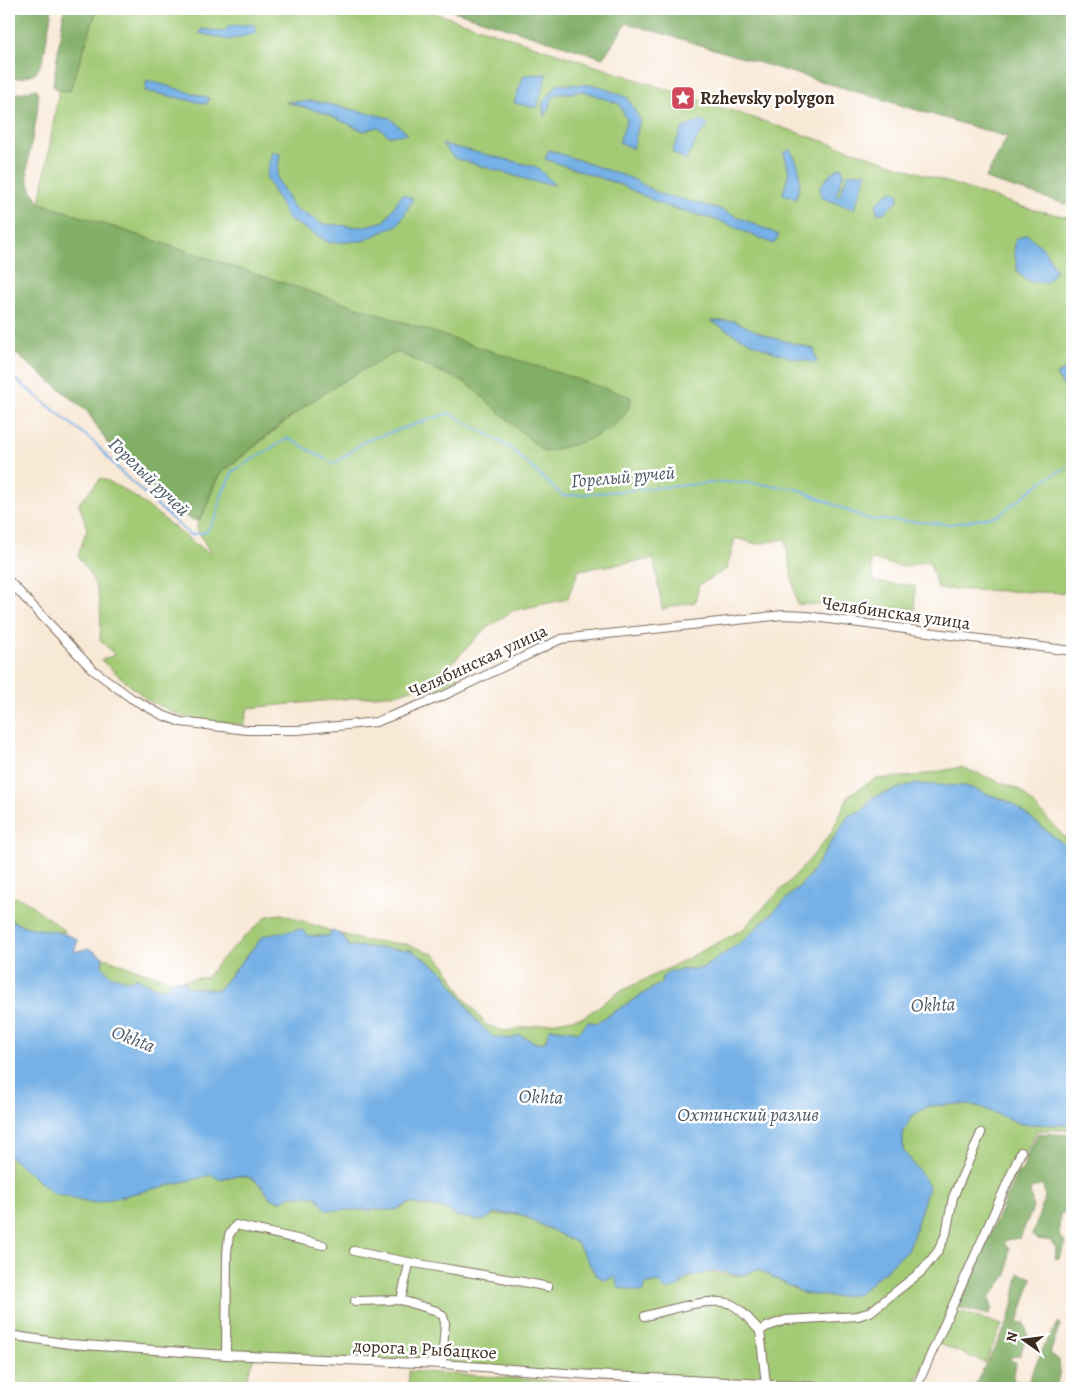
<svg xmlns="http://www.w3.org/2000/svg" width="1081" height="1397" viewBox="0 0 1081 1397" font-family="Alegreya,serif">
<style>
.green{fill:#a3cb76;stroke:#6f7a4a}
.forest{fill:#82af67;stroke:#5e6c42}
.water{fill:#75b0e6;stroke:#586d82}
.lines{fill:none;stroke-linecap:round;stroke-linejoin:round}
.stream{stroke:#75b0e6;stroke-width:2}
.minor-casing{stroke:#7d6c5e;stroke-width:10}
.minor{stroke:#fff;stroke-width:8}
.labels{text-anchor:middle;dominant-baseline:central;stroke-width:5;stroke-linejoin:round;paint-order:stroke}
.poi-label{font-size:18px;font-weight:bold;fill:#3b2a1e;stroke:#fff;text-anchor:start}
.street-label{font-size:18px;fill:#3b2a1e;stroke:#fff}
.water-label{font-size:19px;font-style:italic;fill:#4f5964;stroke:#fff}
</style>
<rect width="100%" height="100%" fill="#fff"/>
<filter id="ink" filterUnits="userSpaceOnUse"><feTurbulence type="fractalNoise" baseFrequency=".02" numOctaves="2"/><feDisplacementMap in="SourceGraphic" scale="10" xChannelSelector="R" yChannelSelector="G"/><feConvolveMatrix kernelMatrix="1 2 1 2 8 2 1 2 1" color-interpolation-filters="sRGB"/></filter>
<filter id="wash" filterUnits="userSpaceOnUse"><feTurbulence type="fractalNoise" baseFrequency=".0096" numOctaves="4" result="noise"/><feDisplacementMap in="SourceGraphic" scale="20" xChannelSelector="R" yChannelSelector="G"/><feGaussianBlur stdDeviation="1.12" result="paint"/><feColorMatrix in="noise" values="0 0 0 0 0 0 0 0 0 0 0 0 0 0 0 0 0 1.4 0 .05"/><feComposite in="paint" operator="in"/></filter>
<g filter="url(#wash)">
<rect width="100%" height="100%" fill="#f8e8d6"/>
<!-- green -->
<path class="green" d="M97,9H423L1026,208L1072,218V365L1056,375L1066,391L1072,390V593L938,589L929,561L903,567L870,559L874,582L915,586V609L797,604L785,539L757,544L735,538L727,569L699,585L695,602L662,609L654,559L579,570L567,599L512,611L483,631L449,666L459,678L434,690L422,686L396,694L248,708L244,725L189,719L147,700L101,660L115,655L100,640C102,601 101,588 78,556L87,529L79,503L101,478C142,495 173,531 211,554L197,529L198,521L203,515L218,476L320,394L364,368L397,352L468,384L500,412L631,398L40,203L59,90L70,91Z
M961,767L1020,790L1072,845V851L1012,803L863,810L848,816L808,878L744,940L703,968L670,971L661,983L596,1023L588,1021L579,1032L550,1028L545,1042L536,1043L520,1035L511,1039L493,1038L475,1019L444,972L411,950L349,946L341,934L365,941L406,944L434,954L447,968L463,996L486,1025L504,1031L584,1017L617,993L675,965L742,930L805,865L831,833L849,795L875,779L915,776Z
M9,896L25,900L66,932C47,932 25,929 9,919Z
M282,914L331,931L329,936H263L218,990L187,987L184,980L207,977L222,958L267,916Z
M103,957L143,972L173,980L169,987C157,989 147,985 137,977L130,981L110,975L102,966Z
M960,1104L978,1106L1021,1124L1072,1125V1130H1037L949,1308L1002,1325L985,1363L935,1342L913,1388H871L255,1356L243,1388H9V1156L53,1193L213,1175L219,1179C244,1173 256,1175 270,1198L281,1201L291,1196H316L396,1210L409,1203L446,1209L456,1216L520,1214L577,1243L596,1275L614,1277L644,1285L658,1282L679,1287C698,1263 719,1277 742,1275C747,1274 753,1271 757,1269L805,1294H859L874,1279L888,1269L928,1185L903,1150V1134L911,1116L928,1106Z
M409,1371L662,1388H408Z"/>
<!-- forest -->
<path class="forest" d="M9,9H52L43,60L36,73L22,78H9Z
M64,9H97L70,91L59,90L53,86Z
M447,9H1072V206L985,179L1007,137L627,23L603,58Z
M37,89C43,118 20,164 30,186C32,192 37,198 40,203L631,397C629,432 572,446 544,452L468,384L397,352C340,380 299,408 251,449C241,458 226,466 219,476C209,490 209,509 198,521L188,518L113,452L87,411L9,348V95Z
M1038,1133L1072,1135V1202L1070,1210L1060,1214L1059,1234L1066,1244L1059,1258L1055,1259L1056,1248L1051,1241L1038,1239L1032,1235L1045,1197L1043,1184L1030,1190L1033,1208L1020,1238L1007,1240L1004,1243L1009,1249L1007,1275L989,1298L992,1308L989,1315L957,1307L1018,1172L1023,1170L1025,1159Z
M1019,1273L1032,1278L1018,1322L1024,1323L1028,1335L1019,1356L1010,1357V1360L1016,1362L1013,1381L1028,1382L1046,1342L1059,1322L1060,1326L1050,1353L1059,1360L1060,1370L1056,1388H974C984,1366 998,1344 1008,1322C1015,1305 1014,1289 1019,1273Z"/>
<!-- water -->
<path class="water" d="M254,24L256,33L229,40L199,33L202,29L224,32L229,26Z
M547,74L537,108L514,103L524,75Z
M147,80L209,98L207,104L145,91Z
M558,84L596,85L628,98L640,120L633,149L619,142L627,120L619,104L584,91L554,95L545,117L542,104Z
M314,101L390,118L408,134L389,136L378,127L364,131L324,113L286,102Z
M701,120L709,126L700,134L686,160L672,152L682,129Z
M442,144L537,167L555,185L532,181L454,158Z
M790,149C802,169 802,177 796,199L783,194L789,172L784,153Z
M549,150L631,178L660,194L717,208L779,235L774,244L720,221L663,205L621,185L545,159Z
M272,151L280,154L277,178L293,207L322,224L362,227L385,221L402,194L413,199L399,224L363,241L330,243L288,219L266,177Z
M841,167L844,173L836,195L839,196L848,174L867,172L854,209L822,198L820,187L832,172Z
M894,191L899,195L897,202L883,213H877L876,204L888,193Z
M1027,234L1044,249L1056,270L1047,282H1030L1018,273L1014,251L1016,239Z
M711,321H734L767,336L814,349L817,363C775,356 747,342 711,321Z
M1072,365V390L1067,391L1056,375Z
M913,784L966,786L1012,803L1072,851V1125L1021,1124L978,1106L960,1104L928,1106L911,1117L903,1134V1150L929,1185L909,1249L859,1294L836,1297L805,1294L757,1269L743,1275L715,1271L686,1278L679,1287L665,1290L658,1282L644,1285L643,1292L619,1288L614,1277L604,1280L596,1275L577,1243L520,1214L494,1213L484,1221L456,1216L446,1209L409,1203L396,1210H327L316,1196H291L281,1201L270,1198C256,1174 244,1173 219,1179L212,1175L94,1203L53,1193L9,1156V919C30,933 58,927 78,940L74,952L89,948L103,957L102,966L110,975L130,981L137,977C147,985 157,989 169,987L173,980H184L187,987L218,990L263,936L301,929L309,936H329L331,931L341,934L349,946L411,950L444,972L475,1019L493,1037L510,1039L520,1035L536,1043L545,1042L550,1028L579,1032L588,1021L596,1023L661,983L662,977L670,971L703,968L744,940L808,878L848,816L863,810L873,797Z"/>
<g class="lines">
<!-- stream -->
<path class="stream" d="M9,374L95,443L122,473L190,535L206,532L217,515L221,496L233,471L288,438L334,464L365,441L449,413L508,446L563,496L721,482L754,483L797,489L868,519L951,524L998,516L1044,480L1072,464"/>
</g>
</g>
<g filter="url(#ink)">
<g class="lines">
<defs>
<path id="minor" d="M9,581L92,669L131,698L162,715L181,722L247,730H298L376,722L443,696L561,639L783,615L806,616L1072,651
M354,1251C418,1266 483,1273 548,1287
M401,1300L409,1264
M355,1301L401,1300L437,1311L443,1316L445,1323L442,1364
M645,1316C668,1311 708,1296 731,1304C742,1309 752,1323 760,1331L766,1327L786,1320L858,1316L870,1312L922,1271L938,1251L946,1234L953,1197L981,1133
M760,1331L766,1384
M9,1335L69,1344L226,1355L442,1364L593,1375L841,1388
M226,1355L227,1253L229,1235L236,1225L323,1245
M916,1388L1021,1152"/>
</defs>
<!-- minor casing -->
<use href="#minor" class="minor-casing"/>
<!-- minor -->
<use href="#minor" class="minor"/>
</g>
</g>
<!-- icons -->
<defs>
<symbol id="sight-square" viewBox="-11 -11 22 22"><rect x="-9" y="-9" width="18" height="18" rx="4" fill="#d1495b" stroke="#fff"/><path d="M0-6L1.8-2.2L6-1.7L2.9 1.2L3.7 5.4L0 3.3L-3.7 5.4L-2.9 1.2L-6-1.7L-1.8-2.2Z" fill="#fff"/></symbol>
</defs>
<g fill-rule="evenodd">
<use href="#sight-square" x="669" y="84" width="28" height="28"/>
</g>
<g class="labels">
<!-- poi labels -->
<g class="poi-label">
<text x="700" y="98">Rzhevsky polygon</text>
</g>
<!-- street labels -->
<g class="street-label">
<text transform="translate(896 613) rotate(8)">Челябинская улица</text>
<text transform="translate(478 661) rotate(-25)">Челябинская улица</text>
<text transform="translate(425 1349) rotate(3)">дорога в Рыбацкое</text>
</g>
<!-- water labels -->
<g class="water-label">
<text transform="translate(149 477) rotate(44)">Горелый ручей</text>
<text transform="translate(623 477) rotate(-5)">Горелый ручей</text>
<text transform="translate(933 1005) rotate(-2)">Okhta</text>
<text transform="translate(133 1039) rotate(21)">Okhta</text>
<text transform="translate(541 1097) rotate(2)">Okhta</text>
<text x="748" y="1115">Охтинский разлив</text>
</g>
</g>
<!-- margin -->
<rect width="1081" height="1397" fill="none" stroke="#fff" stroke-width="30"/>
<!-- north arrow -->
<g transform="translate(1024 1340) rotate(284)" stroke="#ffffff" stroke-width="4" paint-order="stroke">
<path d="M0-4L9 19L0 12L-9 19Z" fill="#3b2a1e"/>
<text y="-8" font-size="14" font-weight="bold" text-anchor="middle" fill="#3b2a1e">N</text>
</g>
</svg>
